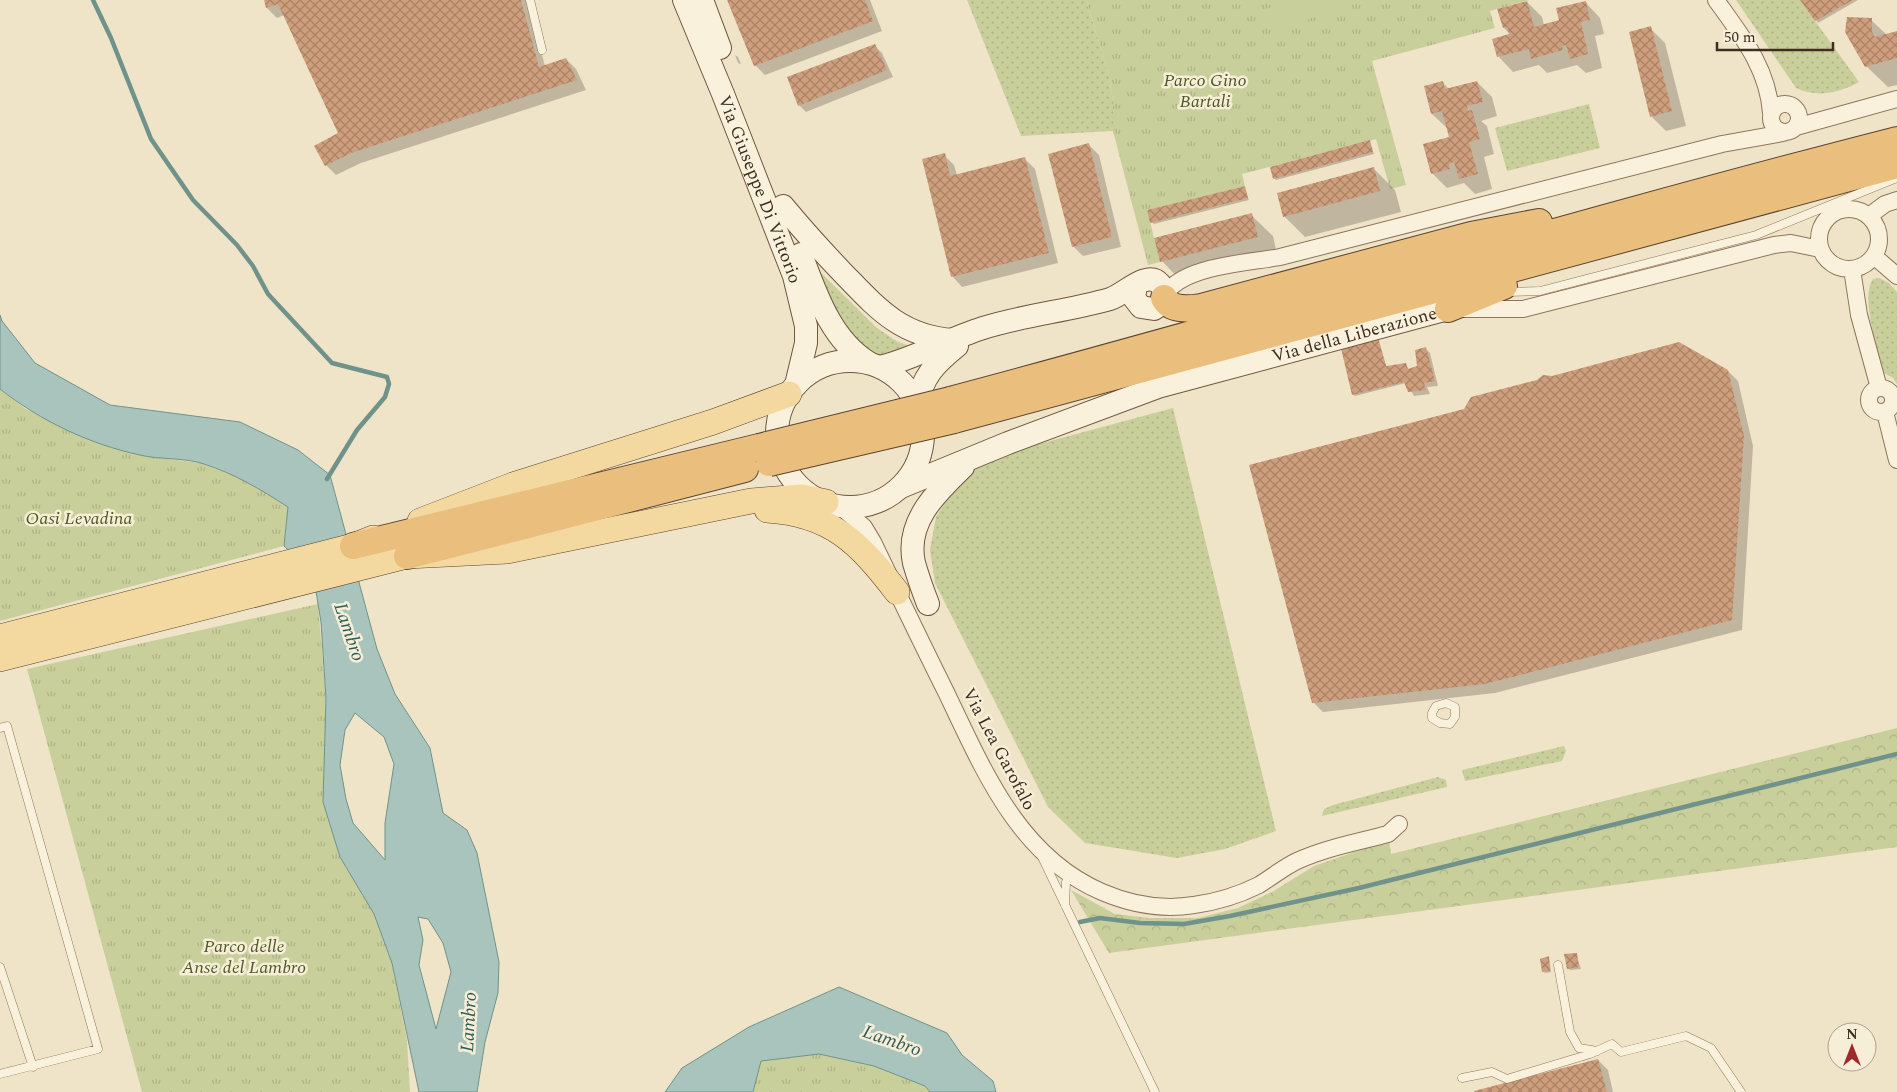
<svg xmlns="http://www.w3.org/2000/svg" width="1897" height="1092" viewBox="0 0 1897 1092" font-family="Spectral,serif">
<style>
.grass{fill:url(#grass-dots)}
.forest{fill:url(#forest-crowns)}
.park{fill:url(#park-tufts)}
.pitch{fill:#c9cf9b}
.water{fill:#a9c4bc;stroke:#6f938a;fill-rule:evenodd}
.shadow{fill:#0003}
.lines{fill:none;stroke-linecap:round;stroke-linejoin:round}
.stream{stroke:#6f938a;stroke-width:4.5}
.building{fill:url(#building-cross-hatch)}
.service-casing{stroke:#8d765c;stroke-width:9}
.minor-casing{stroke:#8d765c;stroke-width:18}
.secondary-casing{stroke:#6f573f;stroke-width:24}
.primary-casing{stroke:#5b4430;stroke-width:26}
.trunk-casing{stroke:#5b4430;stroke-width:28}
.service{stroke:#faf1dc;stroke-width:8}
.minor{stroke:#faf1dc;stroke-width:16}
.secondary{stroke:#faf1dc;stroke-width:22}
.primary{stroke:#f3d9a0;stroke-width:25}
.trunk{stroke:#eabe7c;stroke-width:26}
.trunk-bridge-casing{stroke:#5b4430;stroke-width:28;stroke-linecap:butt}
.trunk-bridge{stroke:#eabe7c;stroke-width:26}
.labels{text-anchor:middle;dominant-baseline:central;stroke-width:5;stroke-linejoin:round;paint-order:stroke}
.park-label{font-size:18px;font-style:italic;fill:#4d5a26;stroke:#f7eed8}
.street-label{font-size:18px;fill:#3d2e20;stroke:#f7eed8}
.water-label{font-size:19px;font-style:italic;fill:#2f5d5a;stroke:#f7eed8}
</style>
<defs>
<pattern id="grass-dots" width="8" height="8" patternUnits="userSpaceOnUse" patternTransform="scale(1.25)"><rect width="8" height="8" fill="#c9cf9b"/><path d="M2 2h.1M6 6h.1" fill="none" stroke="#aeb285" stroke-width="1.8" stroke-linecap="round"/></pattern>
<pattern id="forest-crowns" width="20" height="18" patternUnits="userSpaceOnUse" patternTransform="scale(1.25)"><rect width="20" height="18" fill="#c9cf9b"/><path d="M2 6a3 3 0 1 1 6 0M12 15a3 3 0 1 1 6 0" fill="none" stroke="#aeb285"/></pattern>
<pattern id="park-tufts" width="24" height="20" patternUnits="userSpaceOnUse" patternTransform="scale(1.25)"><rect width="24" height="20" fill="#c9cf9b"/><path d="M3 7l-1-3M5 7V3M7 7l1-3M15 17l-1-3M17 17v-4M19 17l1-3" fill="none" stroke="#aeb285"/></pattern>
<pattern id="building-cross-hatch" width="8" height="8" patternUnits="userSpaceOnUse" patternTransform="scale(1.25)"><rect width="8" height="8" fill="#cf9f7d"/><path d="M0 0l8 8M0 8l8-8" fill="none" stroke="#a98266"/></pattern>
</defs>
<rect width="100%" height="100%" fill="#f0e4c8"/>
<!-- grass -->
<path class="grass" d="M967,0H1086L1108,71L1113,101V131L1021,136Z
M1736,0H1800L1859,82C1840,93 1816,98 1796,88Z
M1589,104L1600,148L1507,171L1495,128Z
M813,265L877,328L898,342L916,348C905,352 888,360 875,356C849,347 825,289 813,265Z
M1879,278L1889,283L1897,292V384L1893,378L1884,373C1878,351 1860,298 1873,279Z
M1173,408L1276,831L1225,849L1177,858L1085,843L1048,807L935,583L930,550L936,517L959,480L987,458Z
M1564,746L1566,751L1562,761L1465,781L1462,770Z
M1438,777L1446,780L1447,787L1322,816L1324,809L1333,805Z"/>
<!-- forest -->
<path class="forest" d="M1897,728V847L1109,953L1071,890L1115,914L1149,918H1198L1238,908L1272,892L1314,866L1389,840L1391,854Z"/>
<!-- park -->
<path class="park" d="M1086,0H1529L1490,11L1495,28L1372,61L1406,185L1390,189L1376,139L1242,174L1245,186L1147,210L1160,262L1148,265L1113,131V101L1108,71Z
M0,389L26,409L140,455L201,463L248,481L288,507L284,546L0,621Z
M318,604L326,698V733L340,857L374,914L392,963L407,1041L410,1092H142L27,669Z
M819,1054L874,1066L925,1086L930,1092H753L760,1061Z"/>
<!-- pitch -->
<path class="pitch" d="M1288,0H1336L1339,5L1273,36L1263,10Z"/>
<!-- water -->
<path class="water" d="M0,315L2,321L35,363L110,405L240,422L298,450L330,475L377,649L395,694L430,748L443,813L467,830L477,853L499,962L498,993L485,1042L477,1092H419L392,963L374,914L340,857L323,802L326,698L321,622L313,573L284,546L288,507C260,489 235,474 204,464C183,457 160,460 140,455C89,444 41,421 0,389ZM355,713L384,737L394,764L385,823V860L353,823L346,799L340,765L345,730ZM418,917L428,919L443,943L451,972L436,1029L419,965L423,940Z
M839,987L947,1033L962,1055L993,1081L996,1092H930L925,1086L874,1066L819,1054L761,1061L753,1092H665L682,1068L749,1027Z"/>
<!-- shadow -->
<path class="shadow" d="M265,0H527L545,66L566,59L576,69L586,90L361,163L336,175L326,165L340,133L284,15L277,18L267,8Z
M728,0H870L882,31L765,75L755,65Z
M1801,0H1858L1818,23Z
M1527,2L1542,17L1544,25L1561,21L1586,3L1600,18L1604,34L1595,36L1602,68L1586,73L1577,65L1547,73L1539,65L1513,72L1499,57L1494,40L1510,34L1504,28Z
M1871,20L1887,35L1897,32V85L1888,87L1866,66Z
M1650,28L1665,43L1686,126L1666,131L1651,116Z
M875,46L882,53L893,77L806,112L799,105Z
M735,55L738,57L741,64L738,63Z
M1442,82L1449,89L1477,82L1492,97L1497,116L1481,121L1487,126L1494,154L1484,157L1492,189L1475,194L1464,183L1447,188L1432,173L1450,138L1448,129L1432,114L1425,87Z
M1370,142L1374,154L1276,180L1274,178Z
M1089,145L1099,155L1121,247L1083,256L1073,246Z
M944,155L954,165L957,175L1025,159L1035,169L1058,263L962,287L953,277L923,160Z
M1374,169L1395,190L1401,212L1305,237L1284,216Z
M1244,187L1249,200L1154,224L1152,222Z
M1251,215L1273,236L1278,259L1183,283L1162,261Z
M1377,338L1387,368L1405,364L1409,370L1418,367L1426,349L1430,353L1438,386L1427,387L1430,394L1414,396L1406,383L1355,396L1353,394Z
M1728,371L1738,381L1753,446L1742,630L1495,693L1323,712L1313,702L1464,410L1552,377Z
M1576,954L1581,969L1570,970L1568,968Z
M1549,958L1551,972L1545,973L1543,971Z
M1598,1060L1608,1070L1613,1092H1476Z"/>
<g class="lines">
<!-- stream -->
<path class="stream" d="M93,0L111,38L151,139L193,200L237,245L253,266L268,294L332,363L387,377L389,384L385,397L357,430L327,479
M1080,922L1100,918L1140,923L1184,924L1230,916L1359,888L1897,754"/>
</g>
<!-- building -->
<path class="building" d="M264,0H521L539,67L566,58L577,80L351,153L325,166L314,146L338,133L278,4L266,8Z
M727,0H865L873,21L754,66Z
M1800,0H1853L1815,21Z
M1527,1L1534,27L1559,20L1556,8L1586,1L1590,20L1581,22L1588,54L1570,59L1566,45L1562,46L1563,50L1531,59L1529,49L1497,57L1492,39L1509,34L1507,27L1503,28L1497,9Z
M1847,17L1872,18V32L1875,37L1897,31V58L1865,67L1845,32Z
M1651,26L1672,111L1650,117L1629,32Z
M875,44L887,70L798,106L787,77Z
M1443,81L1445,89L1477,81L1483,102L1467,106L1468,111L1472,110L1480,139L1469,142L1478,174L1459,179L1454,162L1449,164L1450,169L1431,174L1423,144L1449,137L1442,111L1431,114L1424,86Z
M1370,140L1373,152L1273,179L1270,167Z
M1089,143L1112,237L1072,247L1048,154Z
M945,153L950,176L1025,157L1049,253L951,277L922,159Z
M1374,167L1380,191L1283,217L1277,193Z
M1245,186L1248,198L1150,223L1147,210Z
M1252,213L1258,237L1160,262L1154,238Z
M1378,337L1386,366L1406,363L1408,369L1417,366L1415,350L1426,347L1435,381L1424,383L1426,390L1408,392L1404,382L1352,395L1340,344Z
M1679,342L1728,370L1744,436L1732,620L1485,684L1312,703L1249,465L1464,409L1471,397L1537,380L1543,375L1552,376Z
M1577,953L1579,967L1567,969L1564,954Z
M1549,956L1550,971L1542,972L1540,959Z
M1598,1059L1607,1092H1474V1091Z"/>
<g class="lines">
<defs>
<path id="service" d="M530,0L542,50
M1506,292L1540,291L1756,235L1897,178
M1446,703L1455,707V717L1450,724L1440,723L1432,718V713L1436,706Z
M0,728L7,726L98,1049L0,1074
M1042,857L1155,1092
M1065,905L1066,882L1070,875
M1558,965L1570,1032L1579,1048L1597,1051
M0,967L33,1067
M1462,1078L1492,1072L1507,1079L1590,1054L1612,1044L1621,1052L1686,1036L1711,1048L1741,1092"/>
<path id="minor" d="M1716,0C1741,35 1768,68 1771,113
M1771 118a14 14 0 1 1 28 0a14 14 0 1 1-28 0Z
M1796,127L1897,99
M1819 239a30 30 0 1 1 60 0a30 30 0 1 1-60 0Z
M1869,216L1885,204L1897,200
M1875,257L1897,276
M1852,269L1859,315L1879,388
M1164,296C1182,265 1249,263 1280,257L1722,144L1783,133
M1462,309H1523L1774,245L1791,243L1820,249
M1869 400a12 12 0 1 1 24 0a12 12 0 1 1-24 0Z
M1885,412L1897,460
M840,506L864,527L873,542C897,592 921,642 946,692C983,769 1018,856 1102,892C1130,904 1163,910 1194,905C1216,902 1239,895 1259,885C1272,877 1284,867 1297,861C1325,848 1358,842 1388,834L1399,824"/>
<g id="secondary">
<path id="s1" d="M684,0L723,94L794,276L806,326V343L796,385"/>
<path d="M702,0L720,48"/>
<path d="M783,206C802,229 821,250 842,272C877,308 900,336 953,340"/>
<path d="M801,254C816,294 831,340 869,363"/>
<circle cx="850" cy="434" r="73"/>
<path d="M880,367C916,358 948,339 983,328C1024,315 1068,311 1110,299C1124,295 1147,269 1160,284C1168,292 1163,304 1154,309L1141,307L1134,298L1136,285"/>
<path d="M918,405C921,377 936,363 957,346"/>
<path id="s2" d="M901,487L1008,443L1158,387L1448,309"/>
<path d="M928,604C923,591 918,577 914,563C905,522 936,493 963,467"/>
</g>
<path id="primary" d="M767,510C832,514 859,543 897,592
M420,521L513,485L713,422L789,394
M0,637L353,546L373,538
M0,659L407,556L507,551L751,501L802,497L826,502"/>
<path id="trunk" d="M1164,298C1171,311 1188,309 1201,307L1471,235L1539,222
M1448,309L1504,286
M950,400C1266,316 1580,221 1897,140
M954,420L1897,165
M353,546L759,447
M407,556L745,469"/>
</defs>
<!-- service casing -->
<use href="#service" class="service-casing"/>
<!-- minor casing -->
<use href="#minor" class="minor-casing"/>
<!-- secondary casing -->
<use href="#secondary" class="secondary-casing"/>
<!-- primary casing -->
<use href="#primary" class="primary-casing"/>
<!-- trunk casing -->
<use href="#trunk" class="trunk-casing"/>
<!-- service -->
<use href="#service" class="service"/>
<!-- minor -->
<use href="#minor" class="minor"/>
<!-- secondary -->
<use href="#secondary" class="secondary"/>
<!-- primary -->
<use href="#primary" class="primary"/>
<!-- trunk -->
<use href="#trunk" class="trunk"/>
<defs>
<path id="trunk-bridge" d="M759,447L950,400
M769,463L954,420"/>
</defs>
<!-- trunk-bridge casing -->
<use href="#trunk-bridge" class="trunk-bridge-casing"/>
<!-- trunk-bridge -->
<use href="#trunk-bridge" class="trunk-bridge"/>
</g>
<g class="labels">
<!-- park labels -->
<g class="park-label">
<text x="1205" y="80">Parco Gino<tspan x="1205" dy="21">Bartali</tspan></text>
<text x="79" y="518">Oasi Levadina</text>
<text x="244" y="946">Parco delle<tspan x="244" dy="21">Anse del Lambro</tspan></text>
</g>
<!-- street labels -->
<g class="street-label">
<text stroke="none"><textPath href="#s1" startOffset="204">Via Giuseppe Di Vittorio</textPath></text>
<text stroke="none"><textPath href="#s2" startOffset="479">Via della Liberazione</textPath></text>
<text transform="translate(999 749) rotate(62)">Via Lea Garofalo</text>
</g>
<!-- water labels -->
<g class="water-label">
<text transform="translate(349 632) rotate(71)">Lambro</text>
<text transform="translate(469 1022) rotate(-87)">Lambro</text>
<text transform="translate(892 1041) rotate(19)">Lambro</text>
</g>
</g>
<!-- north arrow -->
<g transform="translate(1852 1047)"><circle r="24" fill="#f7eed8" stroke="#ada18e"/>
<path d="M0-4L9 19L0 12L-9 19Z" fill="#9e2a2b"/>
<text y="-8" font-size="14" font-weight="bold" text-anchor="middle" fill="#3d2e20">N</text>
</g>
<!-- scale -->
<path d="M1717 42v8h116v-8" fill="none" stroke="#3d2e20" stroke-width="2.5"/>
<text x="1724" y="42" font-size="15" fill="#3d2e20" stroke="#f7eed8" stroke-width="4" paint-order="stroke">50 m</text>
</svg>
